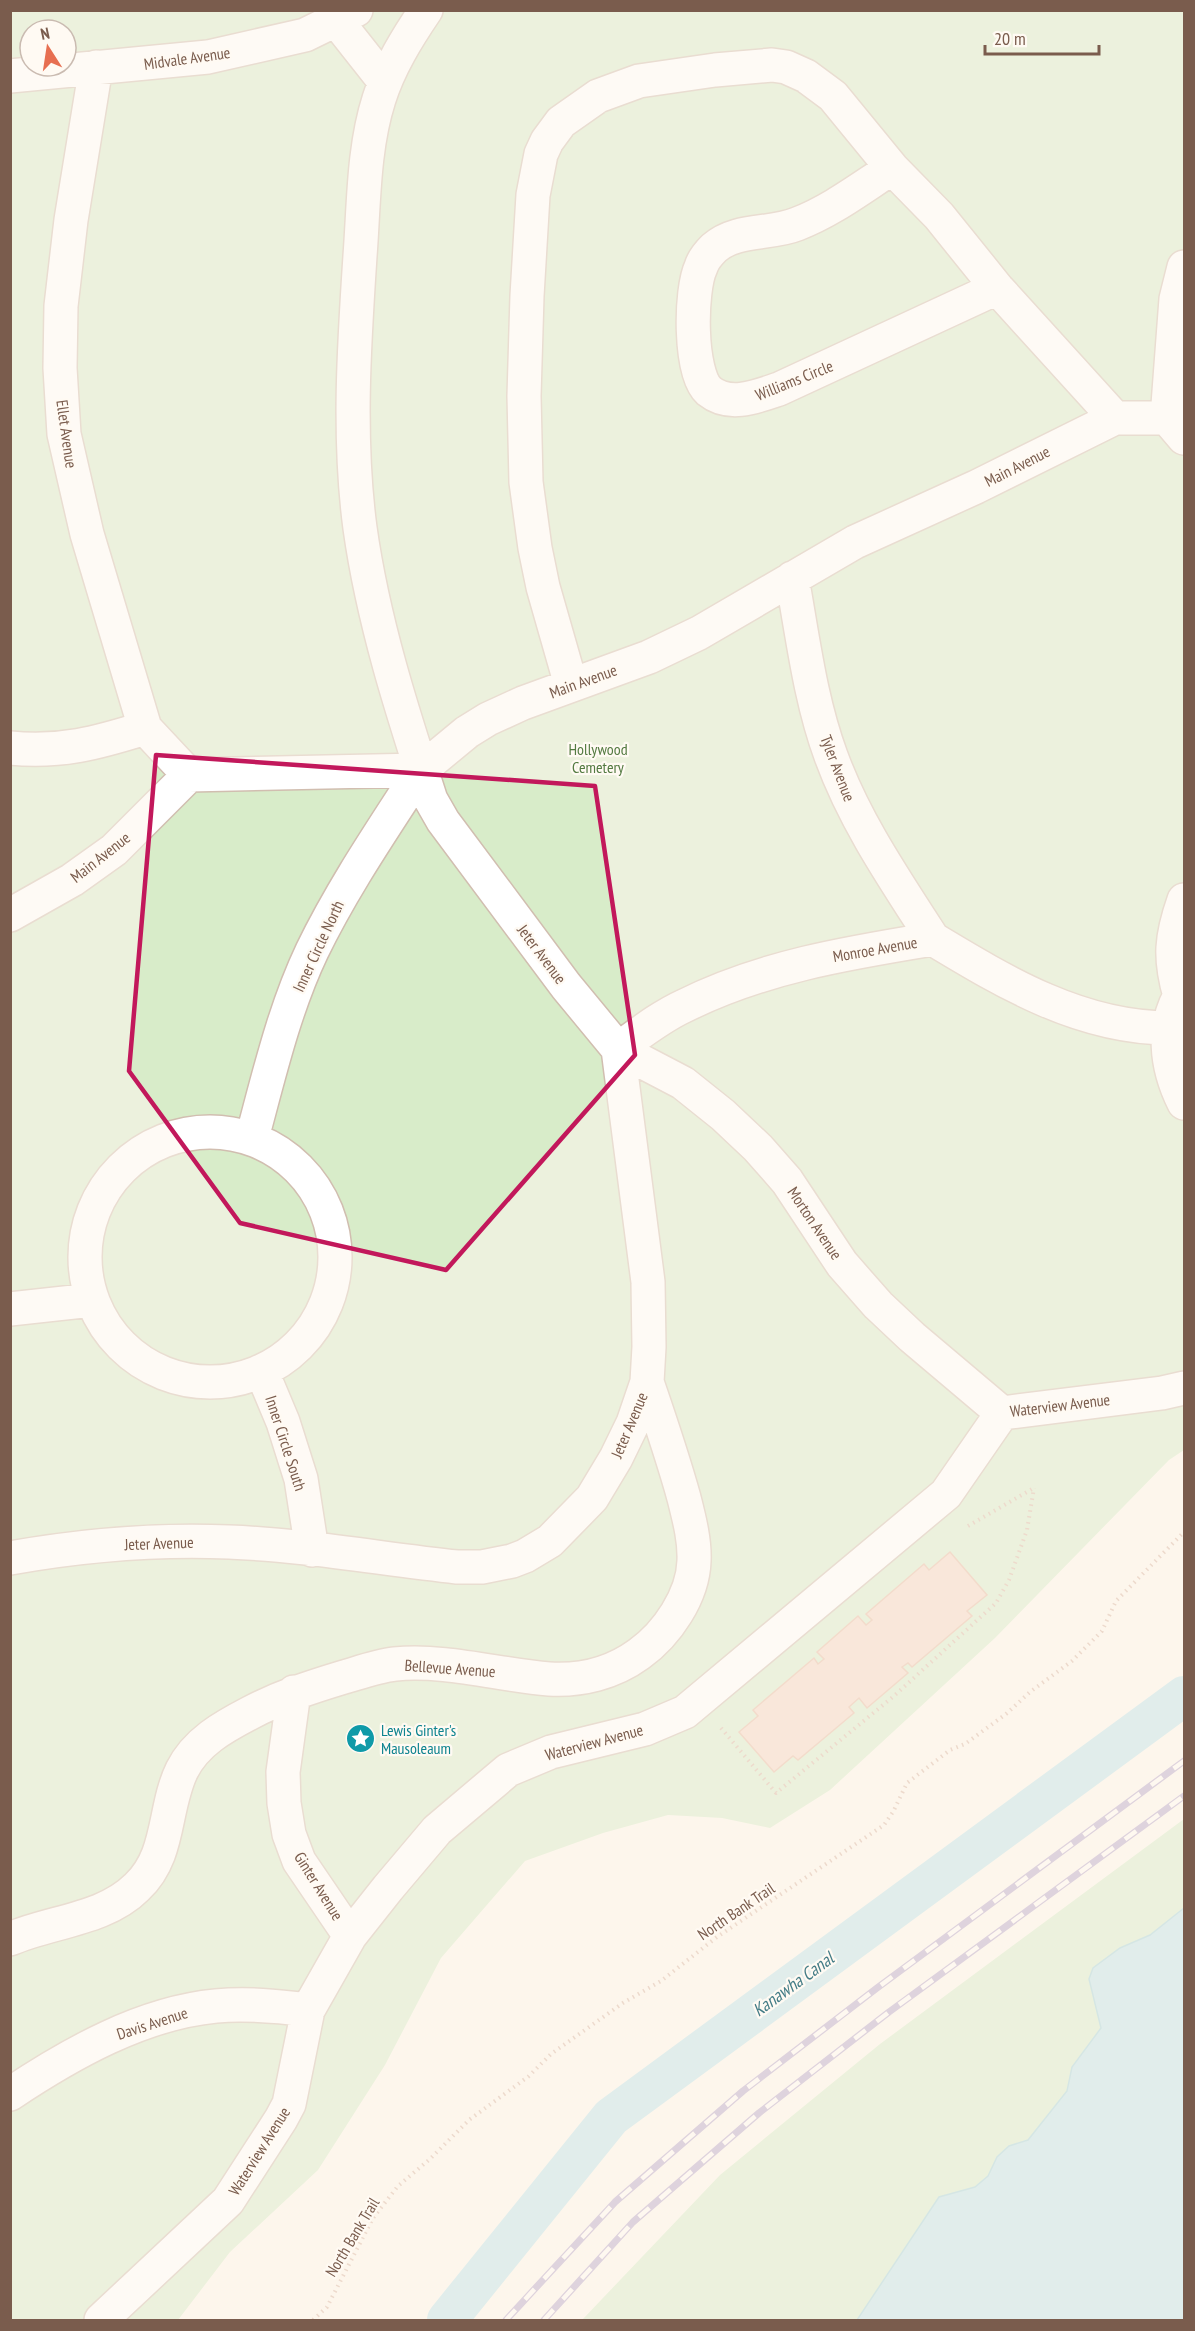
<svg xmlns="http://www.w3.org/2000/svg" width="1195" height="2331" viewBox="0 0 1195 2331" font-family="'PT Sans Narrow',sans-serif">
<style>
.green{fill:#d8ecc9;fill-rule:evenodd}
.water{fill:#bfe3e8;stroke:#a5d3da;stroke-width:1.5}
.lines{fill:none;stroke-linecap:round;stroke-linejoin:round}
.canal{stroke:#bfe3e8;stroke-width:40}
.building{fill:#f3d5c3;stroke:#e6bba3;stroke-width:1.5}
.minor-casing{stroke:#d1beb0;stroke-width:36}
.path{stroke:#d9b8a5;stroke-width:4;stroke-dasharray:1.5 4.5;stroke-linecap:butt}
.minor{stroke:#fff;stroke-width:33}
.rail-casing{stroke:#b9a8c9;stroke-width:7}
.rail{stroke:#fffaf3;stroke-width:4.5;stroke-dasharray:14;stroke-linecap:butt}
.marked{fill:none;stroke:#c2185b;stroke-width:4.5;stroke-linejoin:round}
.labels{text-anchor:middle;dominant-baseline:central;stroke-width:4.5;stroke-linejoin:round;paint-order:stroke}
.street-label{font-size:16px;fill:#7a5c4d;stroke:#fffaf3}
.park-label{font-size:16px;fill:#537a41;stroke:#fffaf3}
.culture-label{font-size:16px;fill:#0d838f;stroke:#fffaf3;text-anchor:start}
.water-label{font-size:18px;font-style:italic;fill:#437c86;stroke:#fffaf3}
</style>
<rect width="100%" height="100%" fill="#fdf6ec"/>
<!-- green -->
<path class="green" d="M11,11H1184V1450L1169,1460L995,1638L830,1790L770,1828L722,1818L668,1815L603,1833L525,1861L441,1958L385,2065L318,2170L230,2252L178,2320H11ZM30,30H66V66H30Z
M1184,1819V1908L1150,1935L1120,1948L1089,1979L1101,2028L1072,2067L1067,2091L1028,2140L1009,2146L997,2157L988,2176L975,2187L939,2197L857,2320H582L720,2175L880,2044Z"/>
<!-- water -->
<path class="water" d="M1184,1908V2320H857L939,2197L975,2187L988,2176L997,2157L1009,2146L1028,2140L1067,2091L1072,2067L1101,2028L1089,1979L1093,1968L1120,1948L1150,1935Z"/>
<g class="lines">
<!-- canal -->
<path class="canal" d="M447,2320L611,2117L1184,1696"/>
</g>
<!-- building -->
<path class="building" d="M950,1552L987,1595L967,1611L972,1616L912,1667L908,1663L902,1667L908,1673L867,1708L859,1698L849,1707L854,1713L798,1760L793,1756L774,1772L739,1732L758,1716L753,1710L814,1658L818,1664L824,1659L817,1652L858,1616L866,1625L872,1620L866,1614L924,1564L929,1570Z"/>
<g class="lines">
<defs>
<path id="minor" d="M336,20L385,82
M96,67L71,220L61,306L60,368L64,434L87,534L145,728L189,775
M10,76L208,57L305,35L356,10
M892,168C861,188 831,211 797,224C770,235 737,228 714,248C709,253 703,260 701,267C690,290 689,373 709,391C730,408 758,396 779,389L997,288
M1184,267L1176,299L1167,418L1184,438
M792,578C803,638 810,699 831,756C855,822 895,880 933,939
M571,685L543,587L535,548L526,482L524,396L527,296L533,195L541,154L547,141L561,122L598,96L639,81L715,70L772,65L786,67L806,76L833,96L892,168L939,216L997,288L1115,418
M10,748C61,753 97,743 145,728
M10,915L72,880L114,850L189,775L421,770L467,732L488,719L523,703L649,657L699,633L855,542L976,487L1115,418H1167
M1184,989C1160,1025 1166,1067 1184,1103
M1180,996C1169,958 1171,937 1184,900
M85 1257a125 125 0 1 1 250 0a125 125 0 1 1-250 0Z
M252,1138C269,1075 284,1010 312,951C343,887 383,829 421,770
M10,1309L92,1300
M262,1372L283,1422L301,1479L312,1550
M1002,1413L912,1337L878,1305L842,1264L787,1181L758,1148L723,1115L683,1083L618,1049C639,1034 660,1017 684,1006C762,967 847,953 933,939C1006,983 1081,1028 1169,1028
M10,1558C83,1545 156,1539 229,1542C305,1545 382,1559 457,1567H482L512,1561L525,1556L550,1541L592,1498L616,1458L633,1423L647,1382L649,1347L648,1282L618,1049L566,986L443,821L431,800C402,711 373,621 360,528C348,438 354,346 360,256C364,204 363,149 379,99C389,67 407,38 426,10
M294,1692L283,1772L284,1803L289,1834L299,1861L350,1936
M10,1939C51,1921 104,1920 137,1887C171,1855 163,1809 182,1770C196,1742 223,1727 250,1713C280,1697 311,1687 344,1677C361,1672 378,1666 395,1664C444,1659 500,1675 549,1679C581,1681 613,1673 639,1654C667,1634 693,1596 694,1561C695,1540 689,1518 684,1498C673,1458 660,1420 647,1382
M10,2094C70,2054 142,2013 216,2006C247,2003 277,2006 308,2010
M101,2320L228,2201L281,2119L289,2104L308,2010L350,1936L388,1888L437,1830L508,1770L551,1752L645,1729L685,1712L946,1494L1002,1413L1162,1393L1184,1388"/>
</defs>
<!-- minor casing -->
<use href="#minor" class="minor-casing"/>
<!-- path -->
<path class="path" d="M968,1526L1034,1488
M721,1728L776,1793L894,1696L996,1603L1009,1580L1027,1530L1034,1488
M313,2320L327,2307L373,2218L398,2186L430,2159L469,2120L529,2076L551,2054L623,2003L661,1981L717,1937L884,1825L893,1812L907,1783L950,1750L965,1744L1006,1714L1030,1692L1072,1661L1102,1631L1116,1601L1184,1532"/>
<!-- minor -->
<use href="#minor" class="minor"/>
<defs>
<path id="rail" d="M506,2320L615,2202L743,2091L877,1988L1184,1761
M544,2320L633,2222L759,2113L889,2012L1184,1796"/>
</defs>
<!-- rail casing -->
<use href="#rail" class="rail-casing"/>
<!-- rail -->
<use href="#rail" class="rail"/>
</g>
<!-- marked area -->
<path d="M0 0H1195V2331H0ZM156,755L595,786L635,1055L446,1270L240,1223L129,1071Z" fill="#fdf6ec" fill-opacity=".55" fill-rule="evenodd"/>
<path class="marked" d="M156,755L595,786L635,1055L446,1270L240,1223L129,1071Z"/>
<!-- icons -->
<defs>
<symbol id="sight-disc" viewBox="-11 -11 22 22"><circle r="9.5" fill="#0f9aa8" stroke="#fffaf3"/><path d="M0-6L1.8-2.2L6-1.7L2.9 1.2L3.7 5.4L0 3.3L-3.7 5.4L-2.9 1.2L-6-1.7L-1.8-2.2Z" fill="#fff"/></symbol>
</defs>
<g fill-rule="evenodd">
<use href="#sight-disc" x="344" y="1722" width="33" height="33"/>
</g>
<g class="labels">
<!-- street labels -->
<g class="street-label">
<text transform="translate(187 58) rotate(-8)">Midvale Avenue</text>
<text transform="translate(794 380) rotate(-22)">Williams Circle</text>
<text transform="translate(67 434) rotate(82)">Ellet Avenue</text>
<text transform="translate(1017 466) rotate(-27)">Main Avenue</text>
<text transform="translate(583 681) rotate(-20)">Main Avenue</text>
<text transform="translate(838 768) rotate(69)">Tyler Avenue</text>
<text transform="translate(100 857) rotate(-38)">Main Avenue</text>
<text transform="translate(318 946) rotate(-65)">Inner Circle North</text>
<text transform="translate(875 949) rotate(-10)">Monroe Avenue</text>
<text transform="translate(542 954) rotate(53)">Jeter Avenue</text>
<text transform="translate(815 1223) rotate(56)">Morton Avenue</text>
<text transform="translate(1060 1405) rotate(-7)">Waterview Avenue</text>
<text transform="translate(629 1425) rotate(-67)">Jeter Avenue</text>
<text transform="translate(286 1443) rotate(72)">Inner Circle South</text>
<text transform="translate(159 1543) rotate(-2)">Jeter Avenue</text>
<text transform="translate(450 1668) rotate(4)">Bellevue Avenue</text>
<text transform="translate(594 1742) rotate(-15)">Waterview Avenue</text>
<text transform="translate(319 1886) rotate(58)">Ginter Avenue</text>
<text transform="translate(736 1911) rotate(-34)">North Bank Trail</text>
<text transform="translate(152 2023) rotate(-18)">Davis Avenue</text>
<text transform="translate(259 2151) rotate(-58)">Waterview Avenue</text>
<text transform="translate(352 2237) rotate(-59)">North Bank Trail</text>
</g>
<!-- park labels -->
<g class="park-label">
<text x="598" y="749">Hollywood<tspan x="598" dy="18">Cemetery</tspan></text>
</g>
<!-- culture labels -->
<g class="culture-label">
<text x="381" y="1730">Lewis Ginter's<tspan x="381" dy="18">Mausoleaum</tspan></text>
</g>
<!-- water labels -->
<g class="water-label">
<text transform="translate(793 1984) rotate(-36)">Kanawha Canal</text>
</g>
</g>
<!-- border -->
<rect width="1195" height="2331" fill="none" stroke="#7a5c4d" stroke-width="24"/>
<!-- north arrow -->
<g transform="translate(48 48) rotate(348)"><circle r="28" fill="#fffaf3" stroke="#cabbb1" stroke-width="1.5"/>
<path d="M0-4.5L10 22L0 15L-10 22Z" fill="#e76f51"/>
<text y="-9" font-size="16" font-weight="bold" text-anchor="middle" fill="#7a5c4d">N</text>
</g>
<!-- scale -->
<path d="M985 45v9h114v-9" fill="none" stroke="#7a5c4d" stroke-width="3"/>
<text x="994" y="45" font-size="18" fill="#7a5c4d" stroke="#fffaf3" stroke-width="4.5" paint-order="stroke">20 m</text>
</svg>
